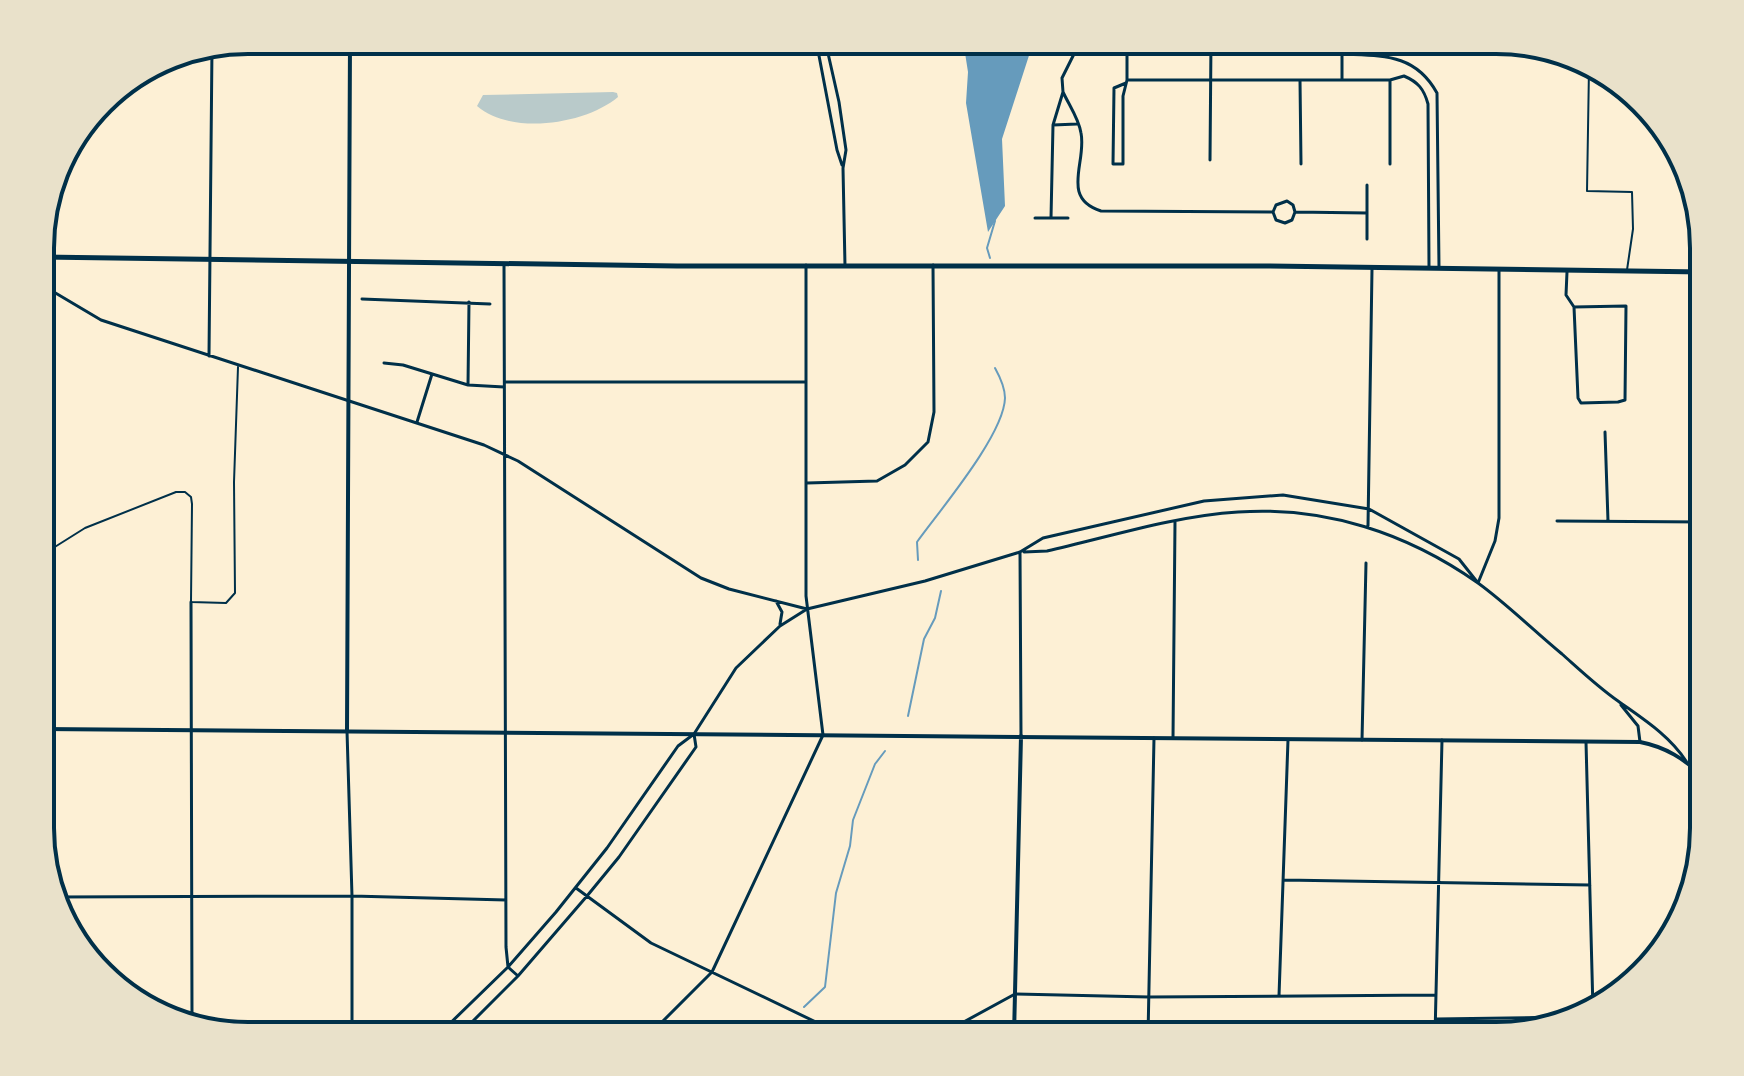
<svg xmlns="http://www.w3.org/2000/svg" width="1744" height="1076" viewBox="0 0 1744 1076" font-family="'Public Sans',sans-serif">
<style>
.green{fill:#b9caca}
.water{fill:#669bbc}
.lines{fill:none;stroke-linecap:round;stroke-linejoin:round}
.stream{stroke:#669bbc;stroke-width:2}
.service{stroke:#003049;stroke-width:2}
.minor{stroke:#003049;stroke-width:3}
.tertiary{stroke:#003049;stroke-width:4}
.primary{stroke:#003049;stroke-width:5}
.rim{fill:none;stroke:#003049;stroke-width:4}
</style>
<rect width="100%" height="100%" fill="#fdf0d5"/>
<!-- green -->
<path class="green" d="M613,92L617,93L618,97C586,124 512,136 477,106L483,95Z
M1441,1022L1532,1025H1544L1510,1036H1441Z"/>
<!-- water -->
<path class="water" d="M963,40H1034L1002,139L1005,206L988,232L966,103L968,72Z"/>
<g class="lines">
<!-- stream -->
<path class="stream" d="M990,258L987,248L995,221
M918,560L917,542C940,510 1004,435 1005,398C1005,387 1000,377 995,368
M908,716L924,639L935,618L941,591
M804,1007L825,987L836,893L850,846L853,820L875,764L885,751
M791,1036L795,1024"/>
<!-- service -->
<path class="service" d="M1589,68L1587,191L1632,192L1633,229L1627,270
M42,555L85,528L176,492H185L191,497L192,504L191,602L226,603L235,593L234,482L238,367"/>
<!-- minor -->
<path class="minor" d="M816,40L837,150L842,165
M825,40L839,102L846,150L843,168L845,266
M1127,40V80H1390L1404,76C1418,82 1424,89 1428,104L1429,266
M1299,40V54
M1342,40V80
M1127,47H1211
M1342,54C1382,56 1415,53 1437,93L1439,267
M1300,80L1301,164
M1390,80V164
M1126,83L1114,88L1113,164H1123V96L1127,80
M1063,92C1069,105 1079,119 1081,133C1087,162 1060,198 1101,211L1273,212L1276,220L1285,223L1292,220L1295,212L1367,213
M1053,125L1077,124
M1210,160L1211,40
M1273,212L1276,205L1287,201L1293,205L1295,212
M1035,218H1068
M1051,218L1053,125L1063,92L1062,78L1081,40
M1367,239V185
M504,264L506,947L508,967L518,976
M1567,272L1566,295L1574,307L1578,398L1581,403L1618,402L1625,400L1626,306L1574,307
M42,285L101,320L484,445L518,461L701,578L729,589L807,609
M362,299L490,304
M209,356L212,47
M384,363L403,365L468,385L504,387
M505,382H805
M468,385L469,302
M417,422L432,374
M1605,432L1608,521
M807,483L877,481L905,465L928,442L934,412L933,265
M1557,521L1704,522
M1368,526L1372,269
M1020,552L1021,736
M1024,552L1047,551C1109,537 1174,516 1238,512C1325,506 1407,533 1478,583C1507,604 1534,631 1562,654C1580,670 1598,687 1618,701C1643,719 1669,735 1686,761
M1478,583L1495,541L1499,518V271
M776,601L782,612L780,624
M191,602L192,1019
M1621,705L1638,726L1640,742
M347,731L352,896V1036
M1173,738L1175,522
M1362,740L1366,563
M1586,742L1593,1010
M1284,880L1590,885
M576,888L651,943L845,1036
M57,897L352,896L506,900
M1593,995L1613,996
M1279,996L1288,740
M1436,1019L1571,1017
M447,1027L454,1036
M437,1036L508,967L556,912L607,848L678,746L694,734L736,668L780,626L807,609L925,581L1020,552L1043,538L1204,501L1283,495L1369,509L1459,559L1478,583
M458,1036L518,976L587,896L619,857L696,747L694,734
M648,1036L712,972L823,735L806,596V265
M938,1036L1015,994L1149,997L1436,995
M1148,1036L1154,738
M1435,1036L1442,740"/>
<!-- tertiary -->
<path class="tertiary" d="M42,729L1640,742C1666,747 1684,759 1704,777
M347,731L350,40
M1014,1036L1021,736"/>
<!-- primary -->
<path class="primary" d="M42,257L677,266H1269L1704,272"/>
</g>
<!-- crop -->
<path d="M0 0H1744V1076H0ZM248 54H1496A194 194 0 0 1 1690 248V828A194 194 0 0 1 1496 1022H248A194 194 0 0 1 54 828V248A194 194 0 0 1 248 54Z" fill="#e9e1ca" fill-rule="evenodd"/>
<path class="rim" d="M248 54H1496A194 194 0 0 1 1690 248V828A194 194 0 0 1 1496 1022H248A194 194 0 0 1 54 828V248A194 194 0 0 1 248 54Z"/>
</svg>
